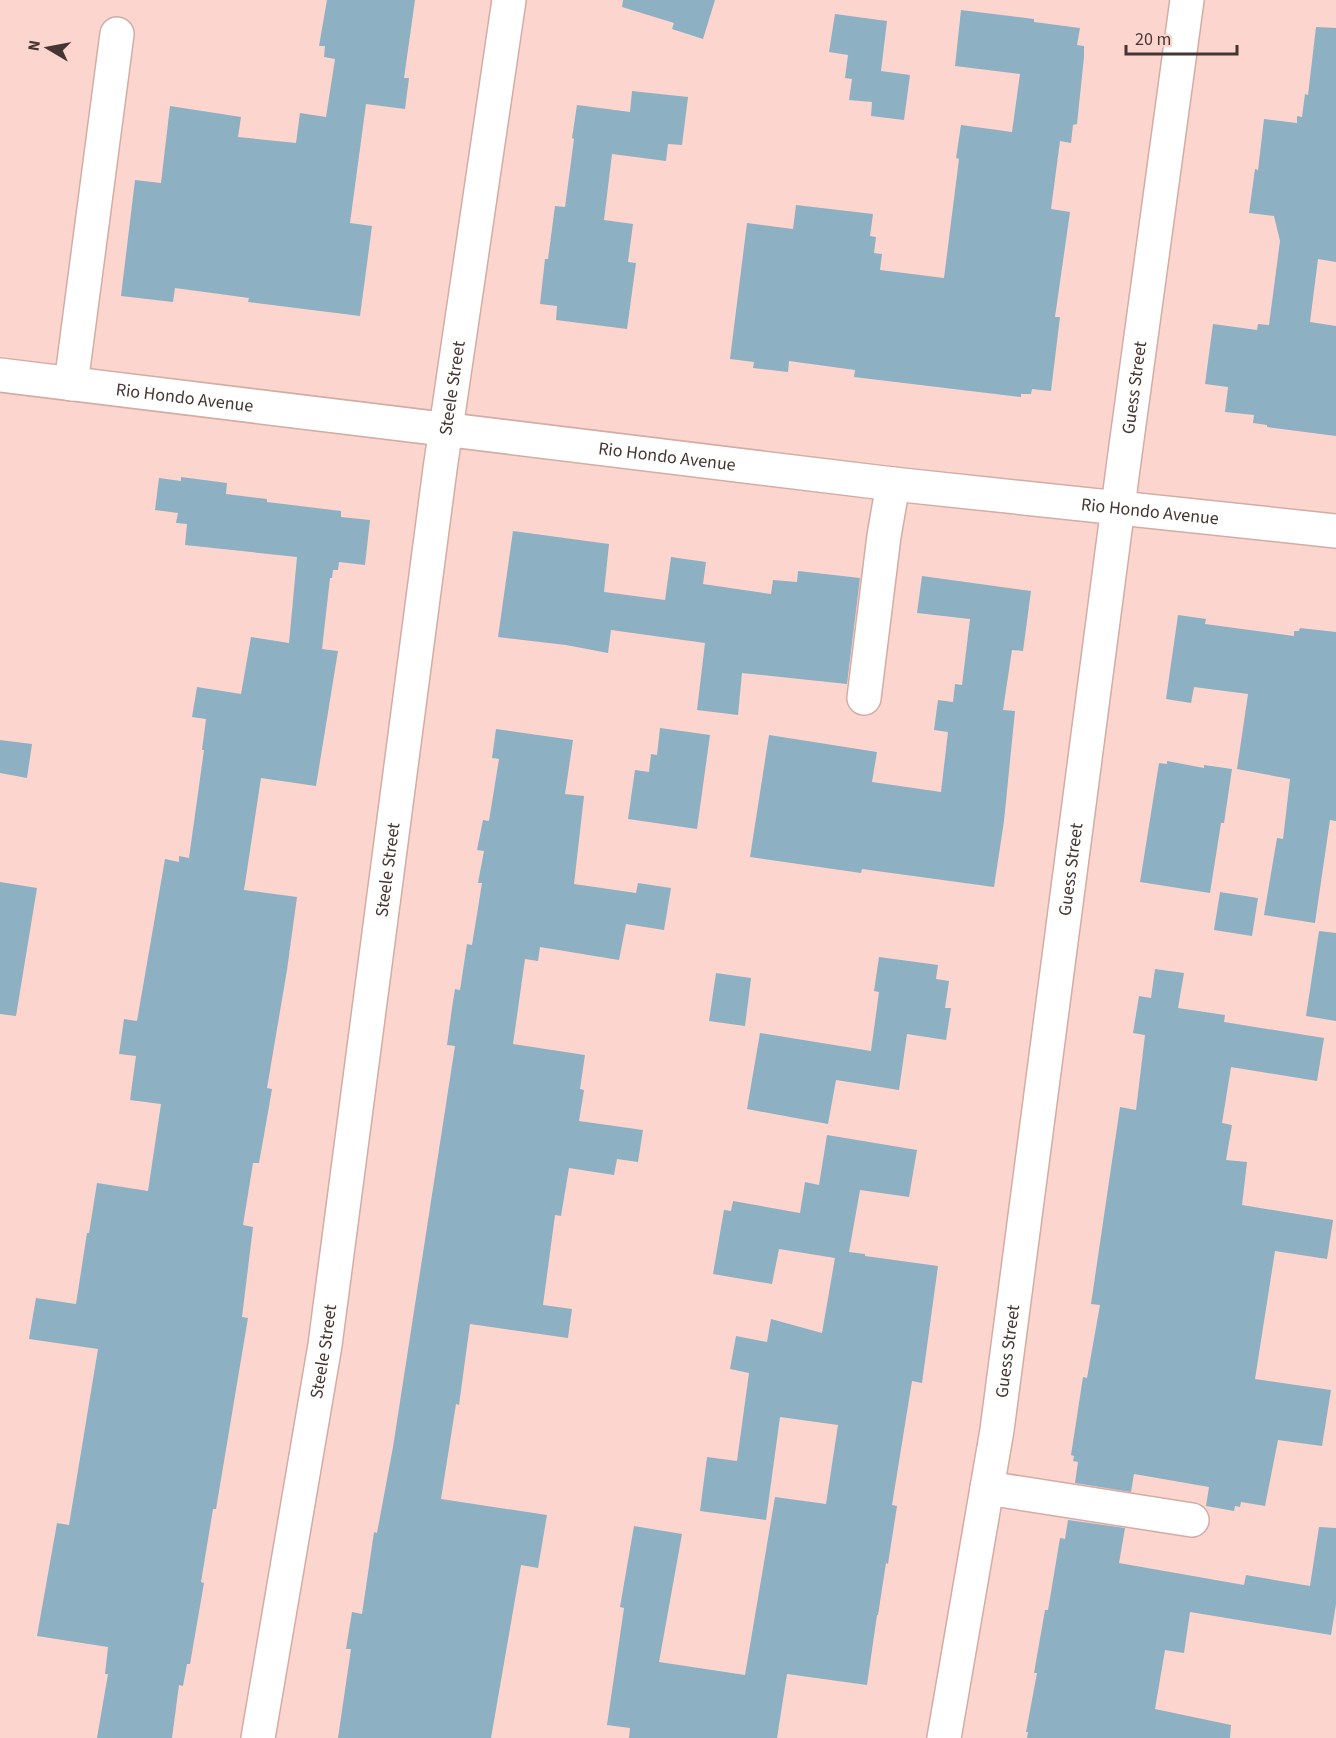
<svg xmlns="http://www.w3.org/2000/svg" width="1336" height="1738" viewBox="0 0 1336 1738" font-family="'Source Sans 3',sans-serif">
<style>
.building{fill:#8db0c2}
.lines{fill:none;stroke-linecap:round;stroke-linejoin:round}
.minor-casing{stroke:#d3aca6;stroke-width:36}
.minor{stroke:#fff;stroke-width:33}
.labels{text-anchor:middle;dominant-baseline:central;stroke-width:6;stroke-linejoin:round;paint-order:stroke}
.street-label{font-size:18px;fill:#453533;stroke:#fdd5cf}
</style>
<rect width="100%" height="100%" fill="#fdd5cf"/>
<!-- building -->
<path class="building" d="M327,0H415L404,78H409L405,109L366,104L350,223L372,226L360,316L248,302L249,298L175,288L173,302L121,296L135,180L161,183L170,106L241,117L238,137L296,143L300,113L326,117L335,59L324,57L325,46H319Z
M623,0H715L703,39L672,29L674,23L622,7Z
M961,10L1034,19V22L1080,28L1077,45L1084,46V57L1077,124L1073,125L1071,143L1060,141L1051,209L1070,212L1055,317H1060L1051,391L1032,389L1031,394H1021V397L854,377L855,370L789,361L788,372L753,368L754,362L730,359L747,223L793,229L796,205L873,214L870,236L876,237L874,253L882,254L880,270L944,278L959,159L956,158L961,125L1012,132L1020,74L955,66Z
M835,14L887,21L881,71L910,75L904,120L871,116L872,102L849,100L852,79L845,78L848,55L829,52Z
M1316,27L1336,28V262L1318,259L1310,322L1336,326V436L1267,427V425L1253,423L1254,415L1225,412L1228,387L1205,384L1213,324L1257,330L1258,324L1269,325L1280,241L1274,216L1249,213L1255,169L1258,170L1264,119L1297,123V116L1302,117L1305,94L1308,95Z
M632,91L688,97L682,145L668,144L666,161L612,154L604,220L633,224L628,262L636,263L627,329L556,320L557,306L540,304L545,259H548L555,206L565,207L574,139L572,138L577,105L630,112Z
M181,477L227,483L226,494L267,499V502L341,511V517L370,520L365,565L339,562L338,570H333L332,578H330L322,649L338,651L316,786L261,778L244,890L297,897L287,970L267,1088L272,1089L267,1118L259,1163H253L243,1225L253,1227L242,1317L248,1318L216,1509H213L201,1582L204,1583L190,1664H187L183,1686L179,1685L172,1738H97L108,1674H105L108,1647L37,1636L57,1523L69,1525L98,1349L29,1339L36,1298L76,1304L87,1233H89L97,1183L148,1191L161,1104L130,1100L136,1056L119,1054L124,1019L137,1021L165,859L179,862V856L189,858L204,750H202L206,719L192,717L197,687L241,694L251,637L289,643L297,557L185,545L187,524L176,523L178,513L155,510L159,478L181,481Z
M513,531L609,544L604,592L665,600L671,557L706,562L703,584L771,594L773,580L797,582L798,571L860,578L847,684L742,673L738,715L697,710L705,643L611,630L608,653L566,645L498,637Z
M922,576L1031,591L1023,651L1012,650L1003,710L1015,711L1004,821L994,887L862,869L861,873L750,857L769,735L877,752L872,782L941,792L948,732L934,730L938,700L953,702L955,684L962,685L970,619L917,613Z
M1178,615L1206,619L1205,624L1294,636V631H1299L1300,628L1336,632V821L1330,820L1315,923L1264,915L1277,838L1283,839L1290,779L1237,769L1248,694L1194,687L1191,703L1166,699Z
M660,728L710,735L697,829L628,819L635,770L649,772L651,754L657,755Z
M496,729L573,740L565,794L584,796L574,884L636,893L638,883L671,888L664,930L626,924L619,960L540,947L538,961L525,959L513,1044L585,1055L580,1089L584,1090L579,1121L643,1130L638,1162L617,1159L614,1175L569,1168L561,1216L555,1215L543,1305L572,1309L568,1338L470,1324L459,1405L456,1404L441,1499L547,1515L538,1568L521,1565L491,1738H338L351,1649H346L352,1612L362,1614L374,1532L377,1533L393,1447L455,1046L447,1045L452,1008L455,989L460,990L467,944L472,945L482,883H478L484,851L477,850L483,820L489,821L499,759L492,758Z
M0,740L32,744L27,778L0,773Z
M1167,761L1204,768V765L1232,769L1224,823H1221L1210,893L1140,882L1159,763L1167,764Z
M0,882L37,888L16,1016L0,1014Z
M1220,892L1258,898L1252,936L1214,930Z
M1319,931L1336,933V1021L1306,1016Z
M879,957L938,965L936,979L949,981L945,1008H951L946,1040L907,1034L899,1090L836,1080L828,1124L747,1109L760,1033L871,1051L879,992L874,991Z
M1155,969L1184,973L1178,1008L1225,1015L1224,1022L1324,1038L1317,1081L1231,1067L1222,1123L1232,1125L1226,1160L1247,1162L1242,1205L1333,1220L1327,1259L1275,1251L1255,1379L1331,1390L1322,1446L1278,1440L1265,1506L1241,1502L1240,1507L1235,1506L1234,1511L1206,1506L1209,1487L1134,1474L1131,1492L1075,1483L1078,1462L1073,1461L1074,1456L1071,1455L1083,1377L1087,1378L1100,1305L1091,1304L1120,1107L1136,1110L1145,1035L1133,1033L1139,996L1151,998Z
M716,973L751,978L745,1026L709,1021Z
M827,1135L917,1150L909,1197L860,1190L849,1252L865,1254V1256L938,1266L922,1383L912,1381L892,1505L897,1506L888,1564L886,1563L878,1615H877L867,1685L787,1674L777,1738H629L630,1728L607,1725L624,1608L620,1607L634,1526L682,1534L659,1662L745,1675L775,1497L826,1504L838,1425L780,1417L766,1520L700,1511L707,1457L737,1461L749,1373L730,1369L736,1336L767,1342L771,1319L822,1333L835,1258L779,1249L772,1284L713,1274L724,1210L731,1211L733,1201L800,1213L805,1182L819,1185Z
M1068,1520L1125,1528L1119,1563L1244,1585L1246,1575L1310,1586L1319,1527L1336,1528V1604L1331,1635L1190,1612L1184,1653L1165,1650L1155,1709L1231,1725L1230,1738H1027L1028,1732H1026L1037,1673H1034L1045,1610H1048L1060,1538L1065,1539Z"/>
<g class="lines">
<defs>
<g id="minor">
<path id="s1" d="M0,375L893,484L1336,531"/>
<path d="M71,384L117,34"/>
<path d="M864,698L884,536L893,484"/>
<path d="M987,1488L1192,1520"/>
<path id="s2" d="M258,1738L325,1345L440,469L509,0"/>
<path id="s3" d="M944,1738L997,1430L1124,461L1187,0"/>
</g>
</defs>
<!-- minor casing -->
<use href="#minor" class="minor-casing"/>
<!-- minor -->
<use href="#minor" class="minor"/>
</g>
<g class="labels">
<!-- street labels -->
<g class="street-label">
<text stroke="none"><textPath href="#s2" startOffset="1364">Steele Street</textPath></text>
<text stroke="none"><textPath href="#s3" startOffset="1364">Guess Street</textPath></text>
<text stroke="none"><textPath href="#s1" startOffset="186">Rio Hondo Avenue</textPath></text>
<text stroke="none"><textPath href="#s1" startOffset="672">Rio Hondo Avenue</textPath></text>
<text stroke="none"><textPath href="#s1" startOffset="1158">Rio Hondo Avenue</textPath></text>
<text stroke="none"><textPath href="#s2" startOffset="878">Steele Street</textPath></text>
<text stroke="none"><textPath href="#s3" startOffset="878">Guess Street</textPath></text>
<text stroke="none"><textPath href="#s2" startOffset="392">Steele Street</textPath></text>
<text stroke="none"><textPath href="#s3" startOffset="392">Guess Street</textPath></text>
</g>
</g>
<!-- north arrow -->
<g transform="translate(48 48) rotate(280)" stroke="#fdd5cf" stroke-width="4.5" paint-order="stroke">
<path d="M0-4.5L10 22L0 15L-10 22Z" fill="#453533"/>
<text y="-9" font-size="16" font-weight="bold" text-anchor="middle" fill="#453533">N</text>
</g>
<!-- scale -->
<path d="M1126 45v9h111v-9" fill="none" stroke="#453533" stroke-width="3"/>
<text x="1135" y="45" font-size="18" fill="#453533" stroke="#fdd5cf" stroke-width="4.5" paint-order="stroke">20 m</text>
</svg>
